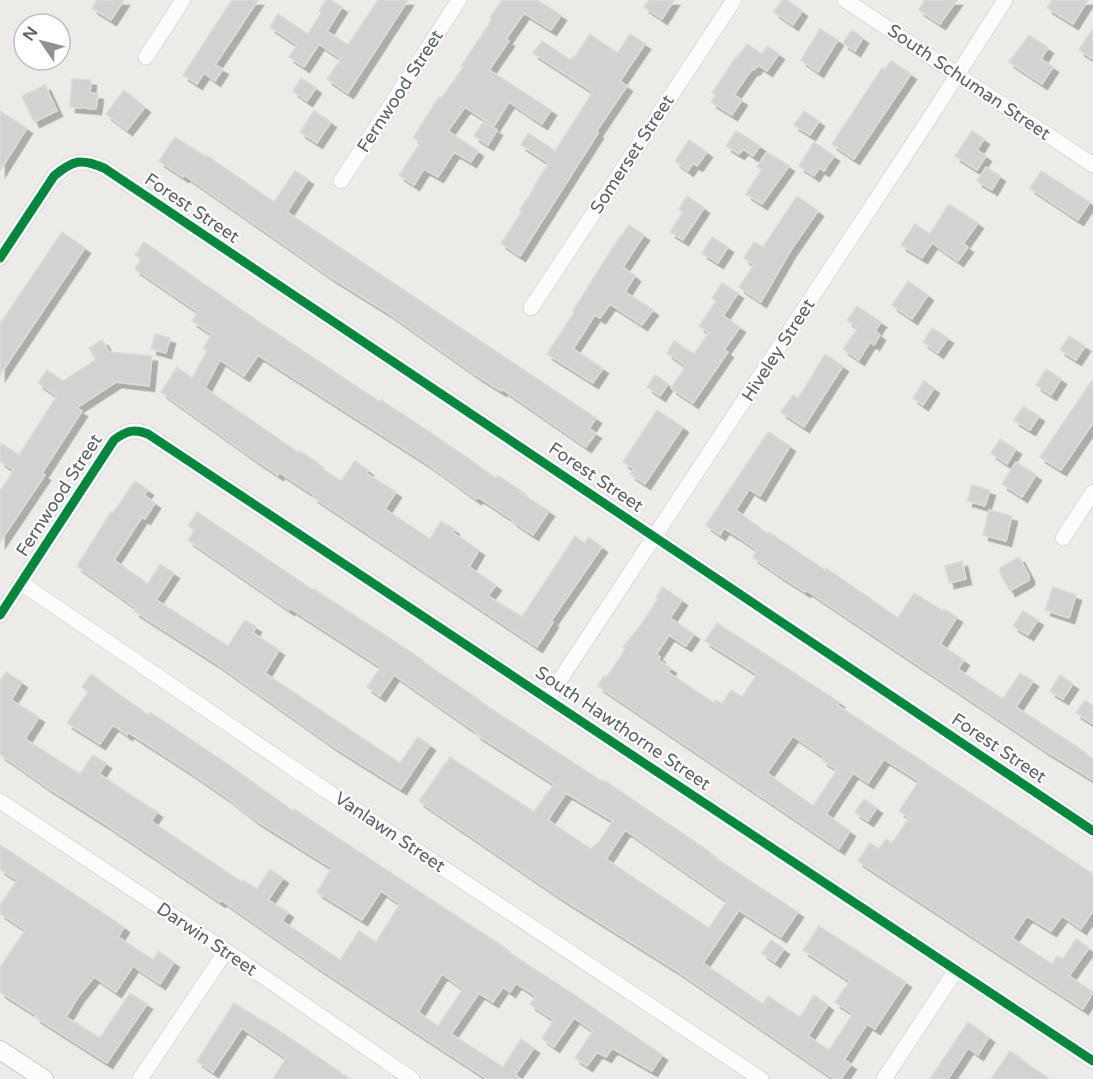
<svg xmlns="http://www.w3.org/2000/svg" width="1093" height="1079" viewBox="0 0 1093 1079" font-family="'Varela Round',sans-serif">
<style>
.building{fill:#d3d2d0;stroke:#dcdad6;stroke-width:1.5;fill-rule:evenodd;filter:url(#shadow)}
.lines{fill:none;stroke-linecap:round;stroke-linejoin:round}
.minor-casing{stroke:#c8c8c8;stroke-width:16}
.tertiary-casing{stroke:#c8c8c8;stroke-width:20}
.minor{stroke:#fcfcfb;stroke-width:15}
.tertiary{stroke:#fcfcfb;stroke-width:18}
.cycleway-casing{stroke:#fff;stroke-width:13}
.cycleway{stroke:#00873e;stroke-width:9}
.labels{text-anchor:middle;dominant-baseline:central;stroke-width:4.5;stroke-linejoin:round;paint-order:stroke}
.street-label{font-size:18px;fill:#5d6165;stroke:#fff}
</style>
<defs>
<filter id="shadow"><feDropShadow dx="5.5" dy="5.5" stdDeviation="0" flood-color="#0004"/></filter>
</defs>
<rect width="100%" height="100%" fill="#edebe7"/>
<!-- building -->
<path class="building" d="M97,0H124L111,20L92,8Z
M232,0H258L215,65L223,69L215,81L204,73L197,84L183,75Z
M326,0H331L342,7L327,31L348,45L378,0H408L348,93L327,79L341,59L319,44L304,67L289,57L297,45L270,27L278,14L308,34L322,12L319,11Z
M502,0H537L561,15L551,30L524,13L506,39L509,41L489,70L551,110L542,124L509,102L494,126L465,107L448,131L478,151L471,162L454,152L438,177L424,169L414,185L399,175L421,142L413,138L439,97L441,99L463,67L461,66L492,20L490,18Z
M649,0H674L662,19L644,7Z
M782,0H787L802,11L793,25L774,12Z
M925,0H957L940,24L919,10Z
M1052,0H1088L1073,24L1047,8Z
M1093,28V59L1079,50Z
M820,29L838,40L818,72L801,60Z
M852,30L863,38L855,51L843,43Z
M590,34L618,53L630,34L645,44L620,81L627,86L596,132L598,133L584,155L520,256L501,243L522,212L520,210L535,187L534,186L549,163L521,145L528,133L555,151L593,92L533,53L542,41L570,60L572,57L574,58Z
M1029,35L1048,48L1041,59L1053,67L1042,84L1009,62Z
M747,44L762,54L767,46L779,54L767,71L758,65L754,70L752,69L734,95L742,100L732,115L711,102L716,95L712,93L736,57L737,58Z
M891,61L911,74L854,159L832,144L882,68L885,70Z
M301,78L316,88L307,101L293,91Z
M72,79L91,80L90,93L98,94L96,109L70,107Z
M45,85L57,111L34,122L22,96Z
M124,90L145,107L127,130L106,114Z
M0,111L27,128L0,171Z
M314,111L331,122L317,143L300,132Z
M804,111L819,121L810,135L794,125Z
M483,122L497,130L488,145L474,136Z
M736,131L760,146L753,156L743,149L739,154L726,146Z
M972,131L984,139L977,150L986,156L977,170L955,156Z
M175,137L205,156L206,155L274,202L295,171L308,179L287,212L596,418L589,429L596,433L586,447L502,389L501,391L477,376L385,311L332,278L184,175L183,177L159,161Z
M689,140L707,152L697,166L693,163L688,171L675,161Z
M814,142L834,156L824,171L819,168L814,176L799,166Z
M767,152L789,166L762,204L746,194L762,169L757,167Z
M986,167L1000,176L992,190L977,181Z
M1041,171L1090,202L1078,220L1030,188Z
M687,196L704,208L683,240L670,232L683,212L679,209Z
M797,196L818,211L791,250L761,302L739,287L754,265L744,258L754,242L763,247Z
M949,204L978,223L963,244L968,247L958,261L932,243L922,258L901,245L915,224L930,234Z
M629,225L644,235L623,267L635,276L625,292L653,310L642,325L610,304L600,318L595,315L573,349L603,368L593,383L547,354L574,313L573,311L611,250Z
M62,232L85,248L0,375V324Z
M712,237L728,247L718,263L702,253Z
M144,242L256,320L380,402L381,400L433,434L496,478L498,476L520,490L519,492L549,511L533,535L512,521L513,520L478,497L476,499L426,463L258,355L244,376L220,360L205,388L299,453L300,451L318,463L317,465L341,481L355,461L368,470L366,473L396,492L385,509L430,539L441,521L454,529L452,532L479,550L469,567L496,585L488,596L522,617L575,536L585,543L588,537L602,547L551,621L553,622L537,647L313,497L314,495L279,472L278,475L254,459L161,392L177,367L192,378L207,351L203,348L212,334L192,321L198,312L135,269L141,259L135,255Z
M908,281L928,295L912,319L892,305Z
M722,283L738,293L723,316L740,327L724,350L728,352L693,403L671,388L686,366L667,353L674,341L694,354L709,333L699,326L716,301L712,298Z
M857,306L881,322L875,331L880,335L874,345L870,342L859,360L843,349L858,328L847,320Z
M932,328L948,338L938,353L923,342Z
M155,334L170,338L166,353L151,349Z
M1069,336L1085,346L1076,360L1060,350Z
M102,340L109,352L152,356L149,386L116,382L76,408L82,411L42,473L45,475L0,542V491L14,470L0,461V443L19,455L57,396L38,383L47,370L63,381L96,360L89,348Z
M825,354L843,366L804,427L781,412L793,395L798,399Z
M1046,369L1061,379L1051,395L1036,385Z
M655,375L668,384L660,396L647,387Z
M1093,379V423L1061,470L1040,457Z
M924,381L934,388L923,405L913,398Z
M1023,406L1039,416L1030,430L1014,420Z
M657,410L683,427L645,484L630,474L634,469L623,462Z
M768,432L790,446L760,496L749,489L736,510L768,534L769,532L825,570L826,568L898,618L914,593L943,611L944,609L957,617L940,644L964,660L958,669L1003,699L1020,673L1033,681L1016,707L1086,753V754L1093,759V780L1046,751L806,590L805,592L780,576L753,557L757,550L735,535L724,528L720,535L706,525Z
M1000,439L1016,449L1007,464L991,453Z
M1016,462L1036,475L1022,497L1002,484Z
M135,481L148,490L144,495L155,503L145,519L142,517L114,560L148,584L160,564L174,573L156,600L228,646L245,620L256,627L253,633L279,650L265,673L400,763L418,737L430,745L401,789L334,747L214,662L134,611L136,608L77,566L111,512L113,513Z
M972,485L990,490L985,506L967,501Z
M989,510L1012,516L1006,541L983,535Z
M197,512L313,590L314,589L423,660L422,661L480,700L479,701L603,782L604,780L711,853L710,855L798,912L781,937L739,910L703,963L763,1004L768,996L800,1017L814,995L828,1005L808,1036L829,1050L853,1014L835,1002L850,981L803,950L819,926L906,982L875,1029L867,1024L844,1060L851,1064L841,1079H834L674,969L558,896L419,801L450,757L534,812L554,784L476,734L477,733L394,675L380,696L367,687L381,667L290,608L289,610L188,540L195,530L188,526ZM566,793L613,821L599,842L591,849L548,820ZM625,830L727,901L709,928L606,859Z
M1019,557L1029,576V580L1010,591L1000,573V568Z
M962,561L966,579L949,583L945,566Z
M662,587L682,600L670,618L694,634L686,646L669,635L656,655L660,657L658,660L671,668L668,672L714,703L716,700L722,704L731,690L742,697L757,674L705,641L717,623L839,702L837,705L1093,874V911L1081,929L1062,916L1051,931L1027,916L1012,938L1052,964L1057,956L1063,959L1076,939L1089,948L1069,976L1093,992L1083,1009L858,861L870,843L879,849L886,839L892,843L909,818L899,811L919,781L884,759L868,783L853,773L826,814L850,831L839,849L598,686L604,676L606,678L621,656L625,648L623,647L640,626L658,599L656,598ZM793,736L824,757L822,760L837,770L813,806L767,773Z
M1053,587L1076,595L1069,618L1045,610Z
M1023,611L1038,620L1028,635L1013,626Z
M6,672L22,682L11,700L39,717L25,739L80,774L93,755L106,763L99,774L157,812L151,821L242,882L243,880L257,889L270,869L283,878L268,900L288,912L282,921L340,960L359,931L376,942L400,904L381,891L362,920L317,892L332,868L255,820L227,798L185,769L128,732L127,735L113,725L100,744L67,723L88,692L82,687L91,674L148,715L150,712L229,765L293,811L294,809L504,947L503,949L567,990L662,1055L652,1071L612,1048L606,1057L597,1052L587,1066L575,1058L593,1031L574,1018L554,1047L542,1038L554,1020L530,1004L536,996L516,983L510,992L503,987L493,1002L479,993L451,1034L503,1067L521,1039L534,1048L515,1075L521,1079H487L317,967L221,900L220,902L105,824L48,788L0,754V681ZM442,974L463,989L438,1026L418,1012Z
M1060,675L1073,684L1063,699L1050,691Z
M1085,700L1093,706V724L1076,713Z
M864,799L877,808L868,821L855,812Z
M0,845L124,927L118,937L153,960L158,951L174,962L160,984L133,966L116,992L94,977L78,997L66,1017L100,1038L130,993L147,1004L107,1063L35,1017L36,1015L0,992V968L25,930L0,913V905L17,880L0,869Z
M771,940L784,949L775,962L762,953Z
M234,1003L284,1034L350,1079H273L286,1058L242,1028L213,1072L197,1061Z
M968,1022L989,1037L978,1055L968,1048L948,1079H930Z
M1010,1051L1021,1058L1020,1059L1050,1079H991Z"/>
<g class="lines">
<defs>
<path id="minor" d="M845,0L1093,165
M146,57L183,0
M341,181L459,0
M0,258L54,176C73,160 81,158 104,168L1093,831
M531,308L734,0
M1063,538L1093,492
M21,583L294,769L761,1079
M0,615L114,440C126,431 134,428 148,434L1093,1061
M548,698L931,116L1005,0
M0,801L226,951L412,1079
M140,1079L226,951
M884,1079L956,970"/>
<path id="tertiary" d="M0,1050L44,1079"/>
</defs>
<!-- minor casing -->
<use href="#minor" class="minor-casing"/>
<!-- tertiary casing -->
<use href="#tertiary" class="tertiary-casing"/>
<!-- minor -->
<use href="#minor" class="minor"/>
<!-- tertiary -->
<use href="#tertiary" class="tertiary"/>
<defs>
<path id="cycleway" d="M0,258L54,176C73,160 81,158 104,168L1093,831
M0,615L114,440C126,431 134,428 148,434L1093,1061"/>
</defs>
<!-- cycleway casing -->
<use href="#cycleway" class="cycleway-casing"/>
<!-- cycleway -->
<use href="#cycleway" class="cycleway"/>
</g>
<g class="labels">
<!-- street labels -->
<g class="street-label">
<text transform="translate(969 82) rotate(34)">South Schuman Street</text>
<text transform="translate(400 91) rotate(-57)">Fernwood Street</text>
<text transform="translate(632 154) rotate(-57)">Somerset Street</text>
<text transform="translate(192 208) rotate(34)">Forest Street</text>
<text transform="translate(778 350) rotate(-57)">Hiveley Street</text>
<text transform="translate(596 477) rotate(34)">Forest Street</text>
<text transform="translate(59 495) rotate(-57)">Fernwood Street</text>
<text transform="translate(623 728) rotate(34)">South Hawthorne Street</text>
<text transform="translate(999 748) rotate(34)">Forest Street</text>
<text transform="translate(390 832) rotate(34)">Vanlawn Street</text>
<text transform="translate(207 939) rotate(34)">Darwin Street</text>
</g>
</g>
<!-- north arrow -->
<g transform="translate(42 42) rotate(305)"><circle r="28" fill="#ffffff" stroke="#bec0c1" stroke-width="1.5"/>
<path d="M0-4.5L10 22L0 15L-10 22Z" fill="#8f9192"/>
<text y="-9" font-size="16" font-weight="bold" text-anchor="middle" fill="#5d6165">N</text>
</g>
</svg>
